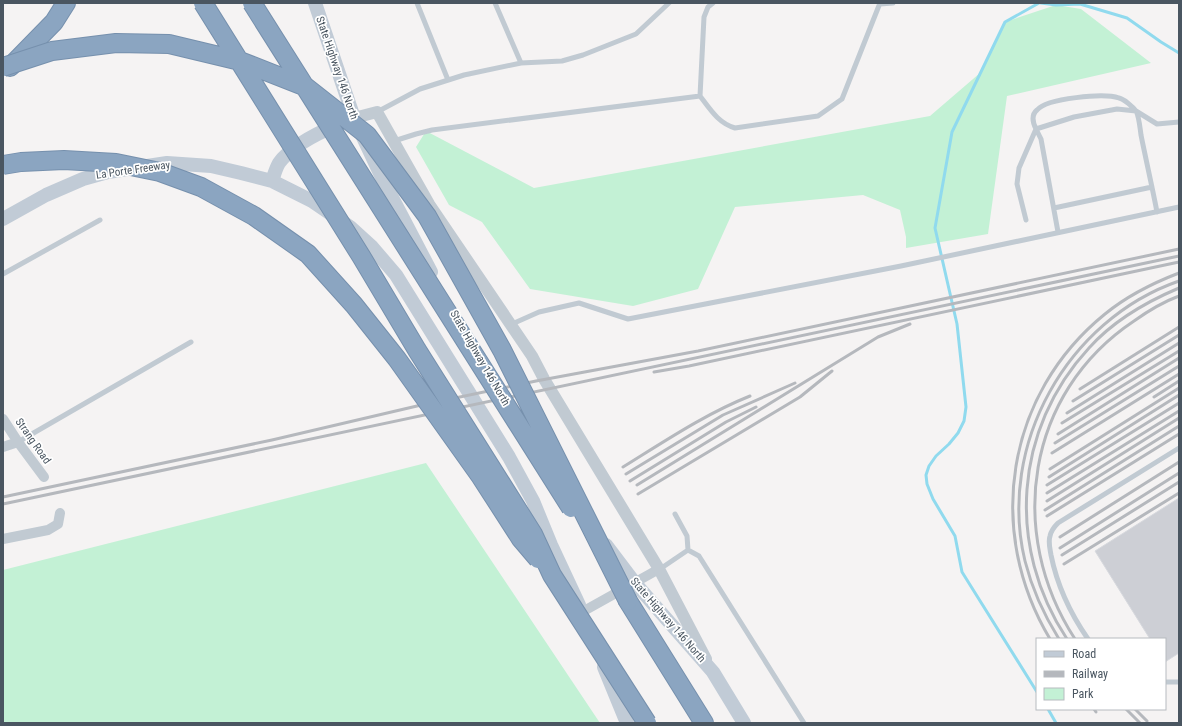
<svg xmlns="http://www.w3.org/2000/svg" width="1182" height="726" viewBox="0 0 1182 726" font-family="'Roboto Condensed',sans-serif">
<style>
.green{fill:#c3f1d5}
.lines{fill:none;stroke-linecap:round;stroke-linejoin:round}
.stream{stroke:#90daee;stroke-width:3}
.building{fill:#cdcfd5;stroke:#d7d9de}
.motorway-casing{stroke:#7690ad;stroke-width:20}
.service{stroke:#c1cad2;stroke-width:5}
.minor{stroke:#c1cad2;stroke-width:10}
.tertiary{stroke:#c1cad2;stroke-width:12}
.secondary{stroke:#c1cbd6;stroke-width:14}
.motorway{stroke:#8ba5c1;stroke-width:18}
.rail{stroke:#b5b8bd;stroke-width:3}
.motorway-bridge-casing{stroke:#7690ad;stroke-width:20;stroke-linecap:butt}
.motorway-bridge{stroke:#8ba5c1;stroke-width:18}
.labels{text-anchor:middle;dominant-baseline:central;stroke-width:3.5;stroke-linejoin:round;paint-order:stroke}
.street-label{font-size:11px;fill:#4a5661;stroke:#fff}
</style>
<rect width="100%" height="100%" fill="#f5f3f3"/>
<!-- green -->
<path class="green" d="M1056,5L1081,9L1151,63L1007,96L988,234L906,248V237L900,210L863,195L735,207L698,289L633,306L530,289L482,222L449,205L416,147L426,131L534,188L930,116L980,73L1005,22Z
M426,463L600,723H3V570Z"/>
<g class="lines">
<!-- stream -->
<path class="stream" d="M1041,3L1056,5L1080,4L1127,18L1161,42L1179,53
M1037,692L962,572L955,536L933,499L927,484L926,475L929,466L936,456L949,444L958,433L964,421L966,407L957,324L935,228L952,132L1005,22L1039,3
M1048,709L1056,723"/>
</g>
<!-- building -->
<path class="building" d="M1179,498V653L1165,662V639H1150L1095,551Z"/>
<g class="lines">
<defs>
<path id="motorway" d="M10,67L54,22L66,3
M628,601L704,723"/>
</defs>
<!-- motorway casing -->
<use href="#motorway" class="motorway-casing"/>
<!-- service -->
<path class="service" d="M417,3L448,80
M495,3L521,63
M713,3L708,7L704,17L700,96C710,109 718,123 735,128L818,116L842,99L880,3
M880,4L893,3
M377,112L420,89L464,75L521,63L562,61L583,55L636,34L669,3
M394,141L416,134L432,130L700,96
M1054,208L1152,187
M1026,220L1017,184L1019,168L1036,129C1033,123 1031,115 1037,110C1047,98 1104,93 1119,98C1124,99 1133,107 1136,111C1139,116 1140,128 1141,135C1146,160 1152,186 1157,212
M1058,232L1041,139L1036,129L1074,117L1117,109L1136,111L1157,124L1179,122
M3,274L100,220
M512,324L539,312L579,303L628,319L901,266L1179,207
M18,442L191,342
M688,550L699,556L804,723
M660,569L688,550L687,536L675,514
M1088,639C1070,613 1057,585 1051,555C1050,549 1048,542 1050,536C1051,531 1054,527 1058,523L1179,448
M1165,682H1179"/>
<!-- minor -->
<path class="minor" d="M3,419L18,442L44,477
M3,447L18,442
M3,539L48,530L58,524L60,513
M582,612L659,569"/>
<!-- tertiary -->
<path class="tertiary" d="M354,118L377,112L429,204L532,356L544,379L659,569L706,659"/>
<!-- secondary -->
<path class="secondary" d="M315,3L354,118L386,186L431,272
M272,181C274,175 276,168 279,163C292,145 320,132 339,124
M3,219L46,195L83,179L108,172L167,163L211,166L241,173L272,181L312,201L350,227L372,247L396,275L509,457L533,501L551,545L579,605
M606,545L634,582L713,672L744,723
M604,667L627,723"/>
<!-- motorway -->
<use href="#motorway" class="motorway"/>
<!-- rail -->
<path class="rail" d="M654,372L689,366L1179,262
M1080,389L1179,327
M1154,397L1179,381
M1073,401L1179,335
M1067,413L1179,343
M1062,423L1179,351
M1058,434L1179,358
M1055,443L1179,366
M1052,453L1179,374
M623,467C665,441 705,414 750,396
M1050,469L1179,388
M626,474L723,415L795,383
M1049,477L1179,395
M630,481L726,422L756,407
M637,485L878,337L910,324
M1047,485L1179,403
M1047,493L1179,411
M638,494L800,397L832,371
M3,497L272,440L417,406L536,381L698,351L1179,249
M1047,501L1179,418
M3,504L1179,256
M1045,510L1179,426
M1047,516L1179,434
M1060,537L1179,462
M1060,548L1179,473
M1062,555L1179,482
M1064,564L1179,493
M1050,639C985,531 1006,394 1105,314C1127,296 1153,283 1179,273
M1059,639C1044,615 1032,589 1025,561C997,445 1067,320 1179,281
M1067,639C1006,547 1014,429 1089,348C1113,321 1146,302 1179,288
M1075,639C1006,533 1026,393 1134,321C1148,311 1163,302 1179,296
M1094,709L1096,712
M1126,709L1140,723
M1135,709L1147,721"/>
<defs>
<path id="motorway-bridge" d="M203,3L361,256L417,350L533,534L552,575L647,723
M252,3L571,508
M3,67L52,51L116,43L169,44L240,61L306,87L367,135L427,216L502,350L628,601
M3,165L21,162L64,160L116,163L160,172L201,187L254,216L308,254L354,305L397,359L481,477L521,539L538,559"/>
</defs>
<!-- motorway-bridge casing -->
<use href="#motorway-bridge" class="motorway-bridge-casing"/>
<!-- motorway-bridge -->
<use href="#motorway-bridge" class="motorway-bridge"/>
</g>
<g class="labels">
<!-- street labels -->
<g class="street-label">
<text transform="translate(337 68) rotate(71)">State Highway 146 North</text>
<text transform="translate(133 170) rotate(-8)">La Porte Freeway</text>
<text transform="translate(480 358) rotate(60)">State Highway 146 North</text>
<text transform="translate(33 441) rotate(55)">Strang Road</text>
<text transform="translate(668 620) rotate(49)">State Highway 146 North</text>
</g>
</g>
<!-- border -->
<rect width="1182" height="726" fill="none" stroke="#4a5661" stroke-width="8"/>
<!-- legend -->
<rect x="1036" y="638" width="130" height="72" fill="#ffffff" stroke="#b7bbc0"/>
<rect x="1044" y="651" width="20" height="6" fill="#c1cbd6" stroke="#b7bbc0"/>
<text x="1072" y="658" font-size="12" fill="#4a5661">Road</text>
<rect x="1044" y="671" width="20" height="6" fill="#b5b8bd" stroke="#b7bbc0"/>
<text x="1072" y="678" font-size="12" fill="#4a5661">Railway</text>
<rect x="1044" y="688" width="20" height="12" fill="#c3f1d5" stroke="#b7bbc0"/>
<text x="1072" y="698" font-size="12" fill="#4a5661">Park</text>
</svg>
